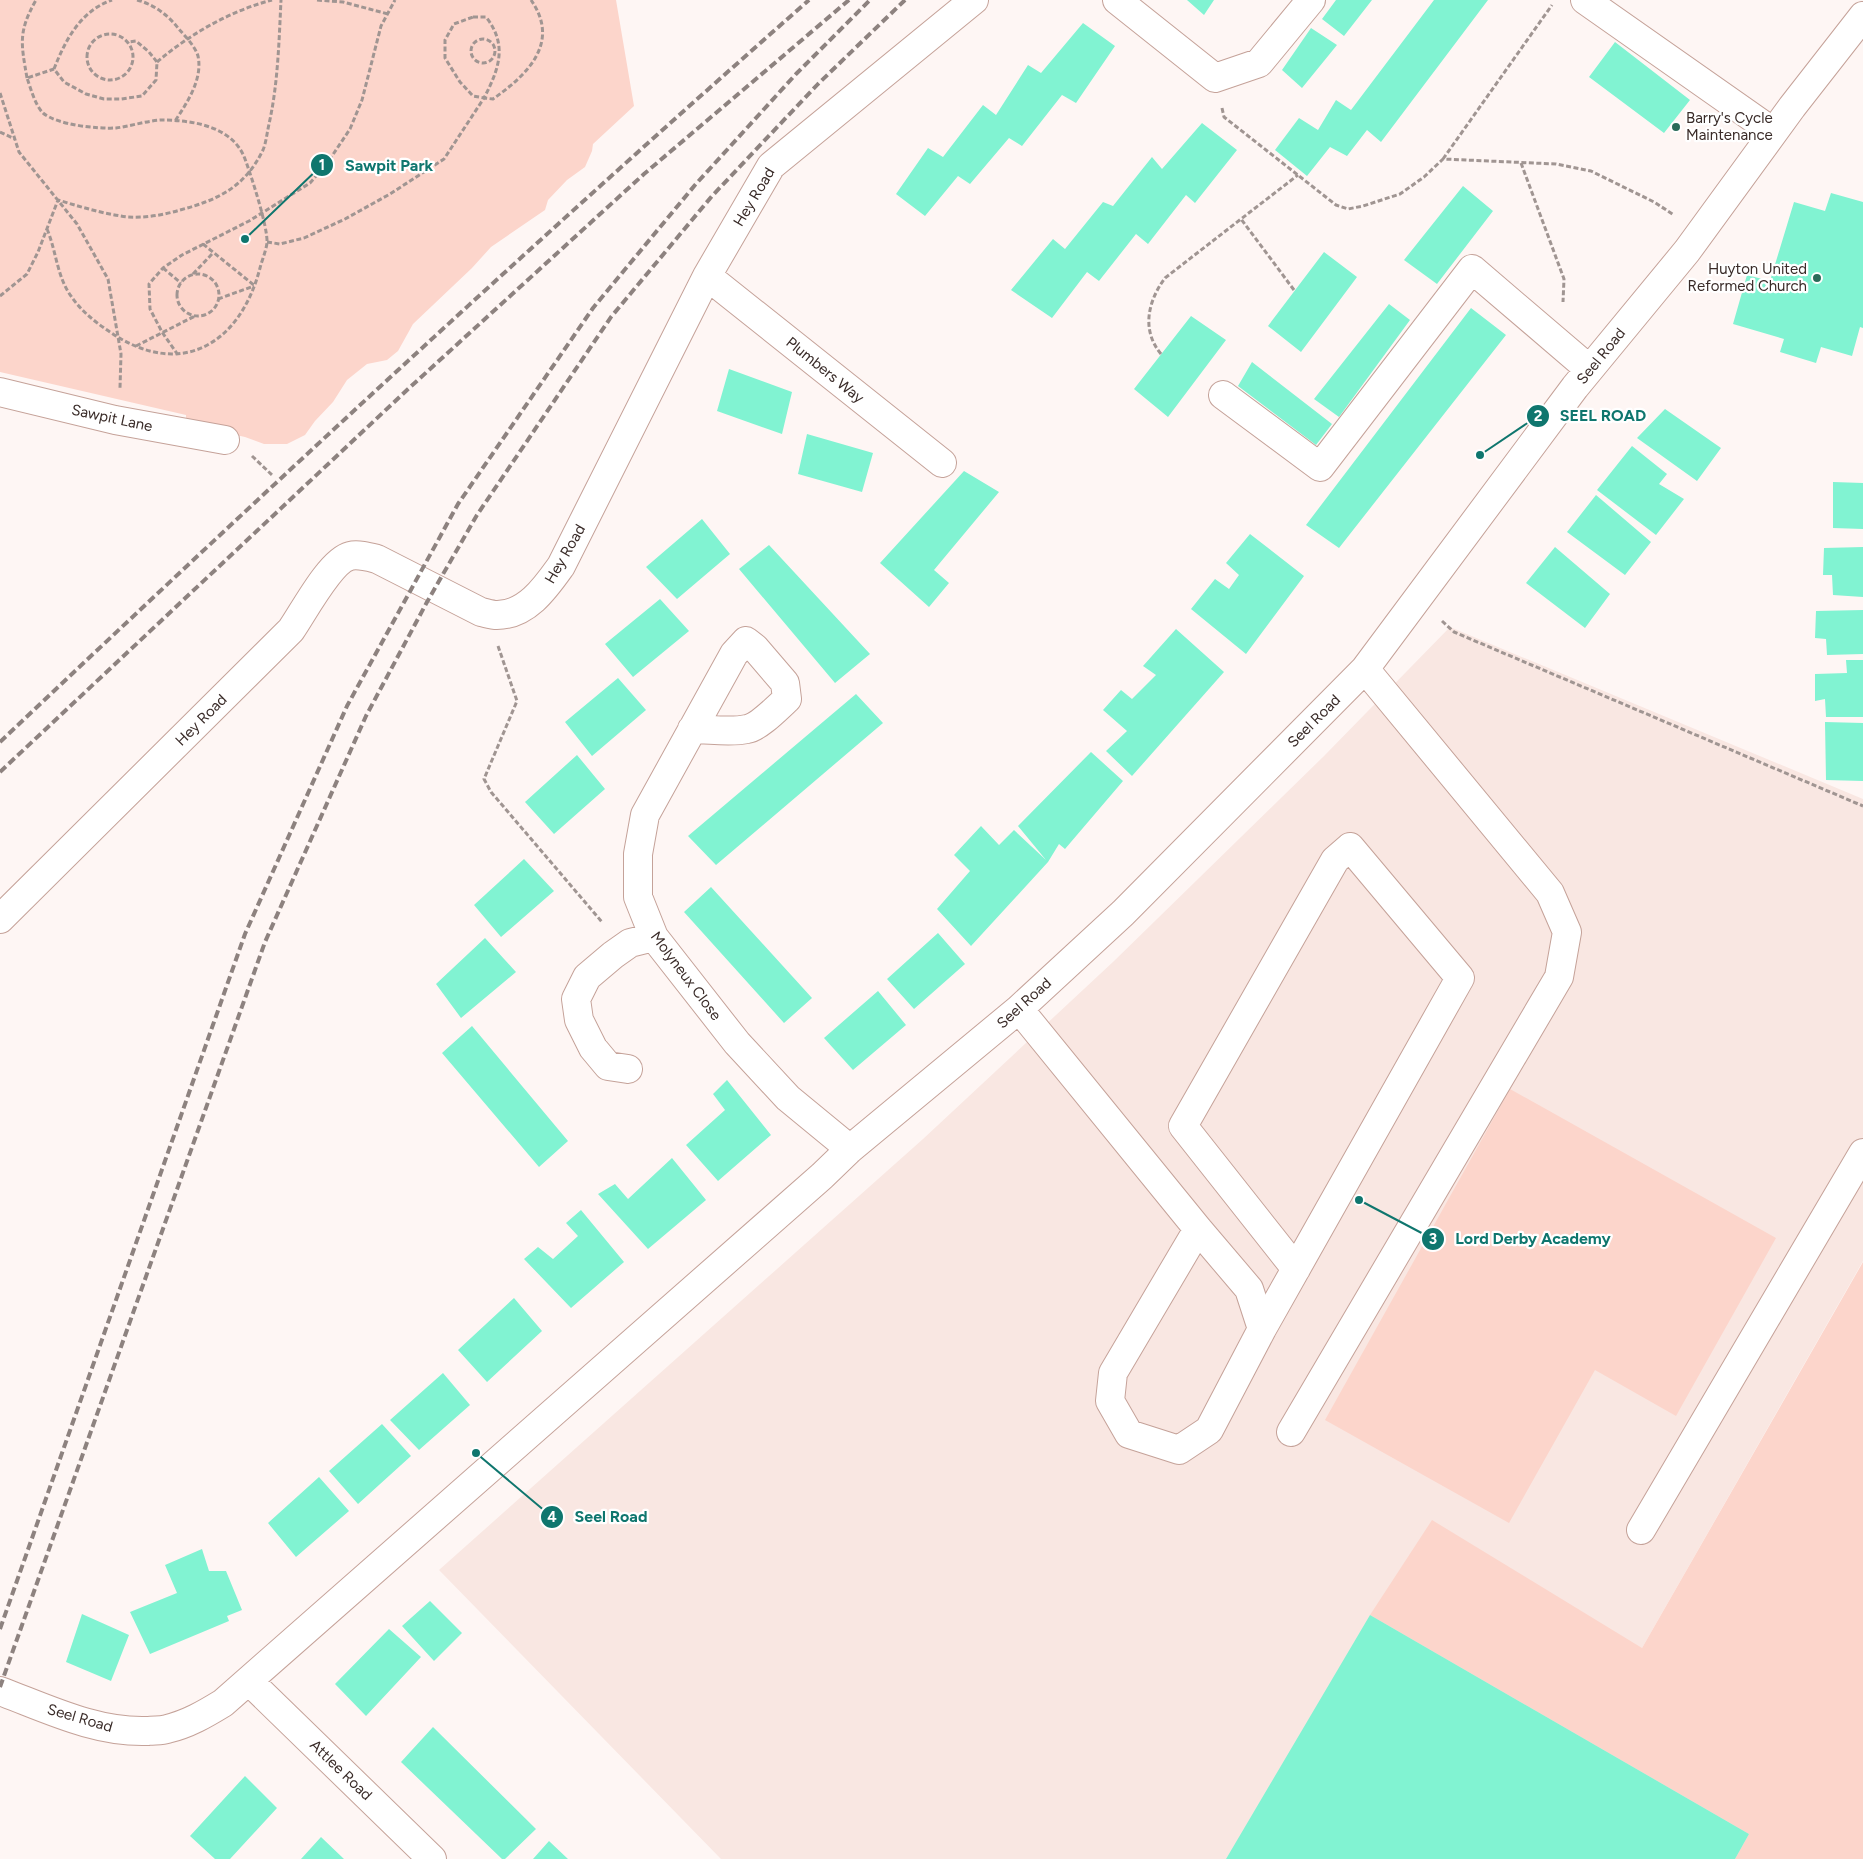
<svg xmlns="http://www.w3.org/2000/svg" width="1863" height="1859" viewBox="0 0 1863 1859" font-family="Figtree,sans-serif">
<style>
.built{fill:#f9e7e2}
.green{fill:#fcd5cb}
.building{fill:#81f3d2}
.lines{fill:none;stroke-linecap:round;stroke-linejoin:round}
.minor-casing{stroke:#c5a299;stroke-width:30}
.path{stroke:#a09592;stroke-width:3;stroke-dasharray:5 2.5;stroke-linecap:butt}
.minor{stroke:#fff;stroke-width:28}
.rail{stroke:#8d827f;stroke-width:4;stroke-dasharray:8 4;stroke-linecap:butt}
.poi-dot{fill:#2a6b59;stroke:#fff;stroke-width:2}
.labels{text-anchor:middle;dominant-baseline:central;stroke-width:4.5;stroke-linejoin:round;paint-order:stroke}
.poi-label{font-size:15px;fill:#392b28;stroke:#fff;text-anchor:start}
.street-label{font-size:15px;fill:#392b28;stroke:#fff}
.leader{fill:none;stroke:#0f766e;stroke-width:2}
.callout-dot{fill:#0f766e;stroke:#fff;stroke-width:2}
.mark-label{font-size:15px;text-anchor:middle;font-weight:bold;fill:#fff}
.callout-label{font-size:16px;text-anchor:middle;font-weight:bold;fill:#0f766e;stroke:#fff;stroke-width:4.5;stroke-linejoin:round;paint-order:stroke}
</style>
<rect width="100%" height="100%" fill="#fef6f4"/>
<!-- built -->
<path class="built" d="M1450,627L1863,799V1261L1642,1648L1791,1859H721L439,1570L923,1139L1114,961L1324,756Z"/>
<!-- green -->
<path class="green" d="M0,0H616L634,106L593,144L592,151L585,167L567,180L548,200L545,210L491,247L472,268L413,324L398,351L387,360L367,364L347,380L333,402L315,421L305,435L287,444H264L245,437L186,424V415L0,372Z
M1510,1089L1776,1238L1676,1416L1595,1370L1509,1523L1325,1420Z
M1863,1262V1859H1735L1749,1834L1370,1615L1432,1520L1642,1648Z"/>
<!-- building -->
<path class="building" d="M1187,0H1214L1204,15Z
M1336,0H1372L1344,36L1322,19Z
M1434,0H1488L1381,142L1367,130L1347,156L1330,147L1307,176L1275,150L1299,118L1318,130L1336,100L1351,110Z
M1083,23L1115,46L1076,103L1062,95L1022,146L1009,138L970,184L958,176L925,216L896,194L928,148L943,157L983,105L996,115L1028,65L1041,73Z
M1311,28L1337,45L1302,88L1282,70Z
M1615,42L1690,100L1664,133L1589,77Z
M1202,123L1237,150L1195,203L1186,195L1148,244L1136,234L1099,281L1087,272L1052,318L1011,290L1053,239L1065,249L1103,202L1113,206L1152,157L1162,169Z
M1463,186L1493,211L1437,284L1404,260Z
M1831,193L1863,202V328L1860,327L1852,356L1821,347L1816,363L1780,352L1784,339L1733,324L1747,275L1770,281L1794,202L1825,211Z
M1324,252L1357,277L1301,352L1268,326Z
M1389,304L1410,320L1339,417L1314,399Z
M1471,308L1506,335L1339,548L1306,525Z
M1191,316L1226,340L1168,417L1134,389Z
M1252,362L1332,424L1316,445L1238,386Z
M729,369L792,392L782,434L717,411Z
M1665,409L1721,448L1697,481L1637,438Z
M807,434L873,453L862,492L798,474Z
M1632,446L1667,474L1659,484L1684,499L1656,535L1597,490Z
M964,471L999,492L934,570L949,583L929,607L880,563Z
M1833,482L1863,483V529L1833,528Z
M1596,495L1651,542L1625,575L1567,532Z
M702,519L730,554L677,599L646,567Z
M1250,534L1304,576L1246,654L1191,609L1215,579L1229,589L1239,575L1226,563Z
M769,545L870,654L835,683L739,569Z
M1555,547L1610,594L1585,628L1526,583Z
M1863,547V597L1833,595L1832,575H1823L1824,548Z
M660,599L689,631L633,677L605,644Z
M1863,610V654L1827,655L1826,639L1815,638L1816,611Z
M1176,629L1224,672L1132,776L1106,751L1127,731L1103,710L1121,690L1132,699L1156,675L1143,666Z
M1846,660H1863V717H1826L1825,699L1815,701V674L1847,673Z
M618,678L646,710L592,756L565,722Z
M856,694L883,723L716,865L688,836Z
M1825,722L1863,723V781L1826,780Z
M1091,752L1123,781L1065,849L1059,844L1048,862L971,946L937,909L970,871L954,855L981,826L999,845L1014,830L1046,860L1018,826Z
M577,755L605,789L554,834L525,802Z
M524,859L554,891L501,937L474,905Z
M711,887L812,998L784,1023L684,912Z
M938,933L965,964L914,1009L887,979Z
M485,938L516,972L461,1018L436,984Z
M878,991L906,1025L853,1070L824,1038Z
M472,1026L568,1141L539,1167L442,1053Z
M727,1080L771,1135L718,1181L686,1145L725,1110L713,1094Z
M672,1158L706,1200L648,1249L598,1194L615,1184L628,1199Z
M581,1210L624,1262L571,1308L524,1259L538,1247L553,1259L578,1236L566,1223Z
M514,1298L542,1331L487,1382L458,1350Z
M443,1373L470,1405L419,1450L390,1420Z
M382,1424L411,1456L358,1504L329,1471Z
M319,1477L349,1511L296,1557L268,1523Z
M202,1549L209,1571H226L242,1610L227,1616L229,1621L150,1654L130,1612L177,1593L165,1565Z
M430,1601L462,1633L434,1661L402,1626Z
M82,1614L129,1635L111,1681L66,1662Z
M1370,1615L1749,1834L1735,1859H1226Z
M389,1629L421,1657L366,1716L335,1684Z
M433,1727L536,1829L505,1859H502L401,1762Z
M245,1776L277,1808L230,1859H215L190,1836Z
M321,1837L344,1859H301Z
M549,1841L568,1859H533Z"/>
<g class="lines">
<defs>
<path id="minor" d="M1117,0L1215,78L1259,63L1311,0
M1585,0L1773,132
M707,276L942,463
M0,392L115,420L225,440
M1223,395L1320,467L1472,269L1589,369
M692,729C710,729 730,733 747,729C759,727 778,707 787,699L785,683L755,648L746,641L734,654L645,815L638,854V897L654,937L737,1043L788,1098L850,1149
M0,919L291,630C303,613 330,561 350,556C358,554 369,557 377,559L481,612C486,613 492,615 497,615C527,615 546,587 561,566L707,276L771,166L974,0
M1019,1009L1198,1229L1249,1289L1262,1329L1209,1430L1179,1450L1129,1434L1110,1401L1113,1373L1198,1229
M628,1069L608,1066L593,1048L579,1020L576,999L587,977L613,955L630,943L654,937
M1262,1329L1460,978L1350,847L1335,860L1183,1126L1296,1269
M1291,1432L1559,977L1567,932L1550,893L1365,669
M1641,1530L1863,1153
M249,1681L432,1859
M0,1691C48,1709 96,1733 148,1731C154,1730 161,1731 167,1729C188,1724 205,1714 223,1703L822,1176L850,1149L1019,1009L1123,913L1365,669L1575,387L1687,251L1792,107L1863,16"/>
</defs>
<!-- minor casing -->
<use href="#minor" class="minor-casing"/>
<!-- path -->
<path class="path" d="M137,0C153,4 168,15 178,28C185,36 195,46 198,56C203,79 187,103 175,121
M317,0L343,2L388,14
M473,17H486C508,45 499,69 484,98L473,96L460,82L445,58V40L454,24Z
M87 57a23 23 0 1 1 46 0a23 23 0 1 1-46 0Z
M471 51a12 12 0 1 1 24 0a12 12 0 1 1-24 0Z
M157,62C190,34 230,11 272,0
M54,69C65,41 80,11 112,0
M27,78C21,43 18,32 36,0
M0,93L19,152L77,224L108,279L121,354L120,388
M1222,108L1224,117L1336,205L1348,209L1363,206L1400,194L1424,177L1443,159L1556,164L1591,171L1654,202L1674,215
M0,132L15,139
M1443,159L1552,5
M1521,163L1564,279L1563,302
M47,229C56,250 57,277 71,296C81,311 95,322 110,332C180,380 240,345 260,268C262,260 266,251 267,243C268,227 251,175 245,159C233,126 192,120 161,120C146,121 131,126 116,128C98,129 57,125 43,113C35,105 31,89 27,78L54,69L64,82L86,94L104,99H121L142,96L156,80L157,62L149,52L136,41L128,42
M267,242L280,244L304,238L345,219L390,194L444,159L484,98L493,99C527,75 561,43 531,0
M203,244L255,286
M163,268L181,283
M193,274L213,253
M177 295a21 21 0 1 1 42 0a21 21 0 1 1-42 0Z
M1294,290L1241,219L1298,175
M0,296L27,274L38,252L58,200C81,207 104,214 128,217C145,218 164,215 180,210C218,200 245,187 263,150C266,143 267,133 269,124C278,84 279,41 281,0
M218,299L254,286
M136,346L195,316
M1161,354C1141,330 1148,301 1165,278L1241,219
M178,355L162,332L150,309L149,284L163,268L182,255L249,221L310,183L328,162L350,129L362,100L381,26L395,0
M252,456L272,475
M1442,621L1454,632L1863,806
M498,646L517,701L484,779L491,792L602,922"/>
<!-- minor -->
<use href="#minor" class="minor"/>
<!-- rail -->
<path class="rail" d="M0,742C266,490 534,242 809,0
M0,772L407,390L644,174L849,0
M0,1629L245,934L347,706L458,504L593,308L695,185L796,74L870,0
M0,1687L265,942L366,716L427,602L477,515L611,317L712,196L818,84L905,0"/>
</g>
<!-- markers -->
<g class="poi-dot">
<circle cx="1676" cy="127" r="5"/>
<circle cx="1817" cy="278" r="5"/>
</g>
<g class="labels">
<!-- poi labels -->
<g class="poi-label">
<text x="1686" y="118">Barry's Cycle<tspan x="1686" dy="17">Maintenance</tspan></text>
<text x="1807" y="269" text-anchor="end">Huyton United<tspan x="1807" dy="17">Reformed Church</tspan></text>
</g>
<!-- street labels -->
<g class="street-label">
<text transform="translate(754 197) rotate(-59)">Hey Road</text>
<text transform="translate(1601 356) rotate(-51)">Seel Road</text>
<text transform="translate(825 370) rotate(39)">Plumbers Way</text>
<text transform="translate(112 418) rotate(12)">Sawpit Lane</text>
<text transform="translate(565 554) rotate(-60)">Hey Road</text>
<text transform="translate(201 720) rotate(-45)">Hey Road</text>
<text transform="translate(1314 721) rotate(-45)">Seel Road</text>
<text transform="translate(686 976) rotate(53)">Molyneux Close</text>
<text transform="translate(1024 1003) rotate(-42)">Seel Road</text>
<text transform="translate(80 1718) rotate(16)">Seel Road</text>
<text transform="translate(341 1770) rotate(44)">Attlee Road</text>
</g>
</g>
<!-- callouts -->
<path class="leader" d="M245 239L322 165M1480 455L1538 416M1359 1200L1433 1239M476 1453L552 1517"/>
<g class="callout-dot">
<circle cx="245" cy="239" r="5"/>
<circle cx="1480" cy="455" r="5"/>
<circle cx="1359" cy="1200" r="5"/>
<circle cx="476" cy="1453" r="5"/>
<circle cx="322" cy="165" r="12"/>
<circle cx="1538" cy="416" r="12"/>
<circle cx="1433" cy="1239" r="12"/>
<circle cx="552" cy="1517" r="12"/>
</g>
<g class="mark-label">
<text x="322" y="170">1</text>
<text x="1538" y="421">2</text>
<text x="1433" y="1244">3</text>
<text x="552" y="1522">4</text>
</g>
<g class="callout-label">
<text x="389" y="171">Sawpit Park</text>
<text x="1603" y="421">SEEL ROAD</text>
<text x="1533" y="1244">Lord Derby Academy</text>
<text x="611" y="1522">Seel Road</text>
</g>
</svg>
